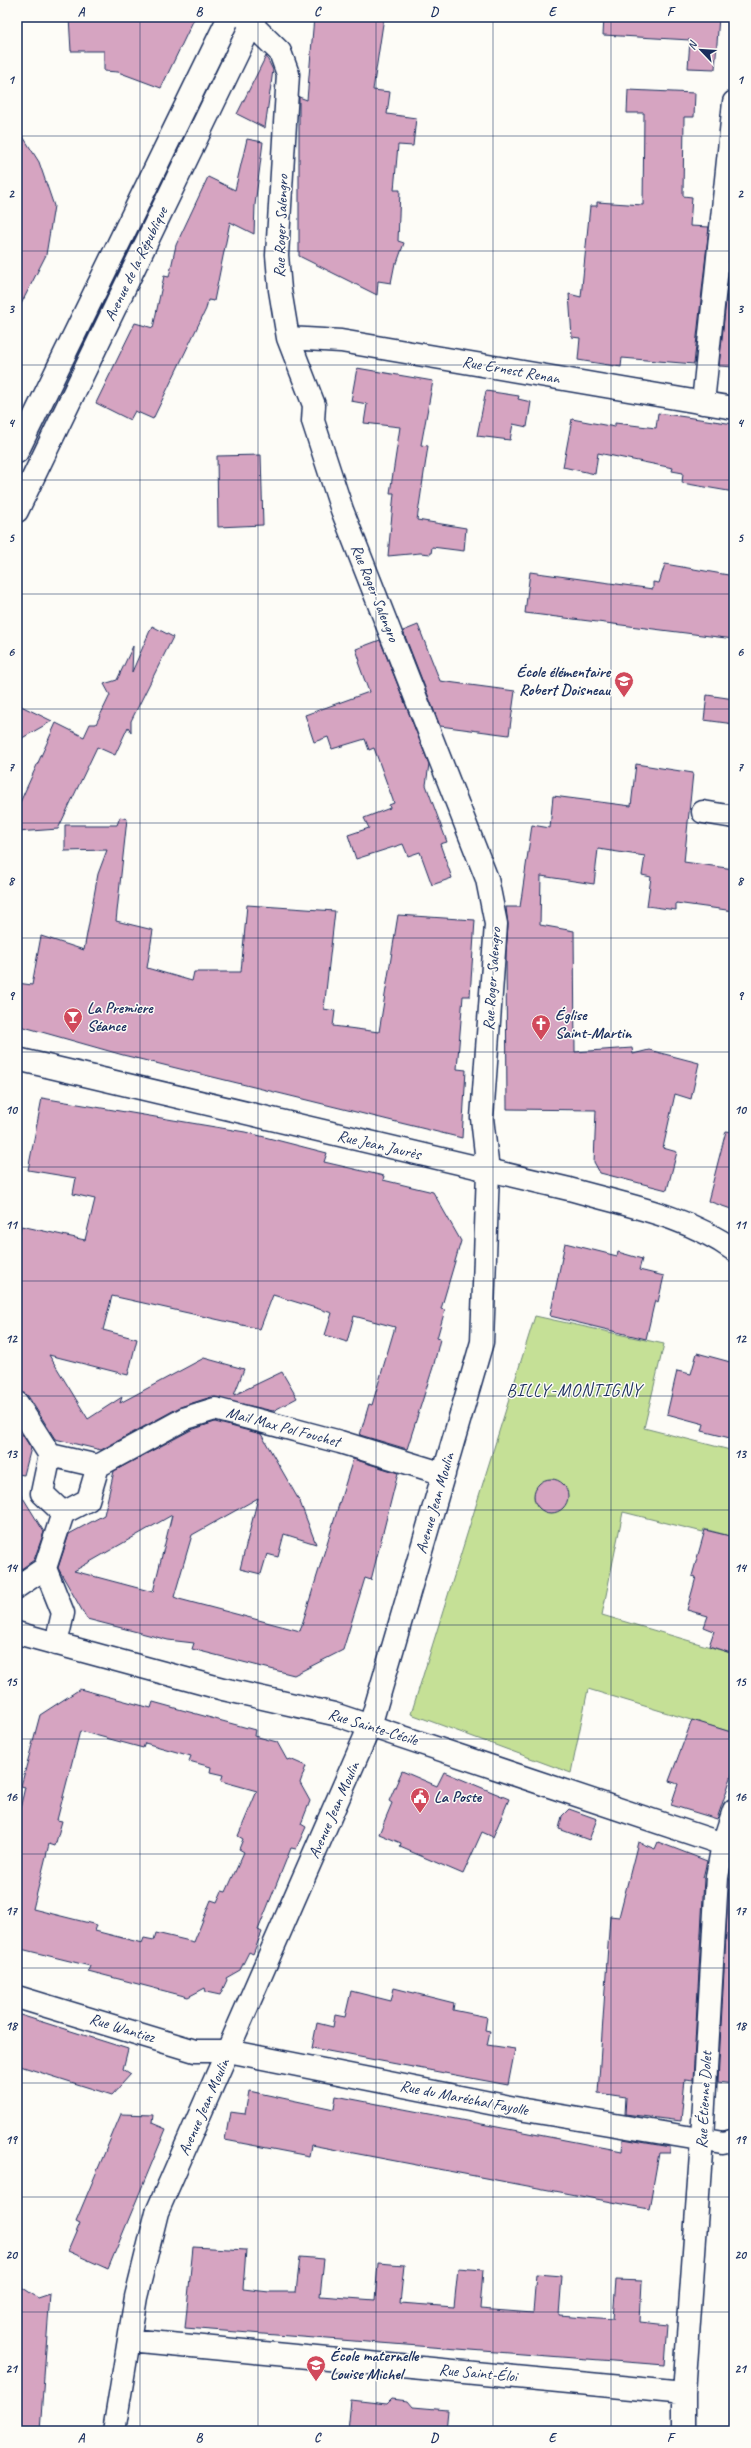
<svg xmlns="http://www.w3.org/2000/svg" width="751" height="2448" viewBox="0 0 751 2448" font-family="Caveat,sans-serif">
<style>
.green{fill:#c5e096;stroke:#70887a}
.building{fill:#d6a4c1;stroke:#1b2f5e;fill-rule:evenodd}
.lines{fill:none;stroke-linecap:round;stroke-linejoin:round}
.street-casing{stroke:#1b2f5e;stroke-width:25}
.secondary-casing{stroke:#1b2f5e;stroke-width:25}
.street{stroke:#fdfcf7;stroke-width:22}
.secondary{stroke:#fdfcf7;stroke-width:22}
.grid{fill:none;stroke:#1b2f5e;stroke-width:1;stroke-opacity:0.55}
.labels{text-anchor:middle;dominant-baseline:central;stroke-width:3;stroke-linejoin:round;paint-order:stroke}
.street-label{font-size:16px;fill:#1b2f5e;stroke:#fdfcf7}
.poi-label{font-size:16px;font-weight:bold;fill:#1b2f5e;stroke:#fdfcf7;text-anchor:start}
.quarter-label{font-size:18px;letter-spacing:1px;fill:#1b2f5e;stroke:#fdfcf7}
.neatline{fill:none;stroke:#1b2f5e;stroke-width:1.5}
.grid-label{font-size:13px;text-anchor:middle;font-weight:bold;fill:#1b2f5e}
</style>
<rect width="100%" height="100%" fill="#fdfcf7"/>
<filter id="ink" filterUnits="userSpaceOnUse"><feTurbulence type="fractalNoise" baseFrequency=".025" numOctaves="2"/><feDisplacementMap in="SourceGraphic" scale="8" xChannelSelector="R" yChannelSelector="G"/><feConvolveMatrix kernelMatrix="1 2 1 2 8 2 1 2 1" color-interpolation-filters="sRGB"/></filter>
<g filter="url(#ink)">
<!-- green -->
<path class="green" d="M535,1316L664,1344L644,1428L734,1451V1537L704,1529L703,1532L623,1512L602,1615L734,1654V1733L588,1689L571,1773L411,1714Z"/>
<!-- building -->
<path class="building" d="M69,17H195L161,88L118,72L104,71V51H71Z
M314,17H384L373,90L390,92L387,114L416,118L413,146L398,145L394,190H400L398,241L404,243L397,263H395L391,283L378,281L377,295L299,256V97L307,100Z
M604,17H719L715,69L688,68L690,40L603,35Z
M266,56L273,70L265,128L237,114Z
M628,90L695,93L694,117H684L683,196L692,197L690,226L709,227L694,364L622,358L621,367L578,360L580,338L572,337L569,294L581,297L590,206H597V202L643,205L644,113H627Z
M17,127L39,162L54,206L46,255L17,312Z
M247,139L263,142L255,205L254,234L230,222L214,301L208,300L206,309L153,419L135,411L130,420L96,403L135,323L153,328L164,276L169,277L176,245L208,177L235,190Z
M734,228V367L719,366Z
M357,368L433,381L421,445L428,446L417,520L466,528L464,551L432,547L431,554L420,553L388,556L394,493H390L400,427L364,423L367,404L351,401Z
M486,391L519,396L518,399L531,402L527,427L513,424L510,440L477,436Z
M658,413L734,424V492L682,483L683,473L672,471L673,468L598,453L595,474L563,467L572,419L615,427V423L656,428Z
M261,455L263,525L218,527L217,456Z
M665,564L734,576V639L525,613L530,572L653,589V582L659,583Z
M418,625L440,681L515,691L509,735L440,726L403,631Z
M152,626L173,637L131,721V732L128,727L115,755L97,747L58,829L17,832V809L56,723L84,737L90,724H96L110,695L104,684L117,680L133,646L132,672Z
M380,640L429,764L426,785L447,842L440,844L452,878L432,885L420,852L408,856L403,844L356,859L348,835L369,828L364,818L390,808L389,805L394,803L374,748L369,750L365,739L332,749L328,737L314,742L305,715L369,692L358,662L360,661L356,649Z
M707,695L734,699V724L704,720Z
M17,704L52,721L17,741Z
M636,764L693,773L684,862L734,869V911L676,903V910L647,906L651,877L642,875L645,856L598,849L594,884L541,876L540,925L574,931L575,1052L632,1048L633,1054L649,1050L699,1063L691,1099L675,1094L663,1148L677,1152L667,1190L600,1173L594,1162L596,1110L507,1109L506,953L508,925L506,907H520L532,825L550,828L553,796L631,806Z
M120,817L127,819L116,921L153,930L147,968L192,981L194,972H241L247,905L335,911L324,1009L335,1011L333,1026L379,1032L398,915L475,920L470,996H463L457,1069L466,1070L462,1138L123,1055L17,1025V983L32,985L41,936L84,950L98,874L107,850L65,851V825H117Z
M42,1098L245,1132L327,1153L324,1162L384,1176L383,1180L433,1192L461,1241L441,1309L445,1310L437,1338L440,1339L434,1364L407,1449L360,1435L369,1404L372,1405L395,1327L354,1316L347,1342L325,1335L332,1313L273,1295L260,1329L112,1296L103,1330L137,1339L128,1375L49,1355L88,1419L122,1397L120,1403L204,1358L244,1369L234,1395L282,1372L297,1398L273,1411L211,1397L180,1407L101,1450L55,1439L28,1396L17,1391V1246L21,1226L85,1240L95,1199L73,1194L76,1178L28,1170Z
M726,1131L734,1132V1210L708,1201Z
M565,1243L617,1256L618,1252L642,1259L639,1270L664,1276L658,1302L655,1300L646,1339L550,1316Z
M697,1353L734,1363V1439L702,1431L704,1424L667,1414L677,1371L691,1374Z
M215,1422L261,1434L300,1502L316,1544L284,1534L278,1557L267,1554L261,1574L240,1569L258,1498L192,1535L174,1597L179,1599L300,1631L353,1459L398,1473L371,1580L365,1578L343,1650L294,1675L192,1649L194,1643L168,1640L87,1619L58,1568L69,1534L104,1515L114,1471L191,1430ZM172,1515L153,1592L74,1571Z
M17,1426L31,1448L24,1475L17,1474Z
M534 1496a17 17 0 1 1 34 0a17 17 0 1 1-34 0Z
M17,1488L44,1532L34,1560L17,1572Z
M705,1530L734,1537V1654L709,1646L714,1631L704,1627L708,1616L687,1610L696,1577L692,1576Z
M80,1689L151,1708L153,1702L255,1730L254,1736L277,1742L287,1760L290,1759L306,1766L300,1783L310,1801L301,1824L306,1827L296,1849L291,1848L258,1930L262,1932L253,1954L249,1952L240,1970L226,1978L227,1980L220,1995L206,1992L205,1988L188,1997L88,1971L90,1966L17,1948V1822L25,1787L21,1786L40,1715ZM80,1731L143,1748L145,1743L191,1756L189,1761L211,1767L210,1772L223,1775L221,1781L257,1791L238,1836L243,1839L239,1849L244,1852L226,1892L222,1891L217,1902L211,1900L194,1942L156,1933L154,1940L144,1938L142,1943L95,1931L97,1925L33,1909L49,1844L55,1846L62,1821L57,1820Z
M692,1720L734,1733V1769L717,1819L671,1805L678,1784L669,1781Z
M402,1771L437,1786L444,1772L509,1799L493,1837L482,1832L463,1874L400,1847L401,1843L379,1834L392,1803L389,1801Z
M569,1809L597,1819L589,1840L559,1829L562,1816Z
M638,1842L655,1849L658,1842L707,1861L703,1878H704L693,2080L685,2079L681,2121L625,2114L626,2097L598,2093L610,1916L619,1917Z
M729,1879H734V2084L718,2082Z
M394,1988L454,2003L453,2010L487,2017L485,2030L490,2031L487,2045L515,2049L508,2085L312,2048L317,2023L333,2027L335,2015L345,2017L351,1991L391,2001Z
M17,2014L128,2049L123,2069L131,2074L112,2095L17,2065Z
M249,2091L334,2109L336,2096L622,2151L623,2139L670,2147V2153H659L649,2209L311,2145L309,2156L225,2140L230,2112L245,2114Z
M121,2114L153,2115L152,2123L166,2129L108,2269L68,2251L80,2223L76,2221Z
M193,2247L246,2250L243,2289L269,2292H296L300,2257L324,2259L320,2296L375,2300L378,2263L404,2265L400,2303L454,2307L458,2268L483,2270L480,2309L533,2313L536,2274L550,2275L562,2276L559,2315L613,2319L616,2280L642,2281L640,2322L668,2325L665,2365L185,2328Z
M17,2284L38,2298L50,2294L40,2431H17Z
M392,2399L408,2401L413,2407L448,2410L446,2431H348L351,2400L387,2404Z"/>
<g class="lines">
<defs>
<path id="street" d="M288,338L341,341L734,408
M703,403L734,102
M703,812L734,817
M17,1403L50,1455
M63,1513L88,1500L98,1466L186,1418L215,1409L340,1442L444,1474
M63,1513L42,1493L50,1455L98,1466
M45,1568L63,1513
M17,1587L45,1568L63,1613L56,1644
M17,1633L223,1689L334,1714L723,1844
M17,1997L195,2051H228L525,2110L723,2143L734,2140
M129,2340L684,2393
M114,2431L136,2297L157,2212L370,1726L482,1342L488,1171L482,1118L496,924L487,879L342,510L313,421L314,405L288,338L280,290L277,255L288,74L280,52L244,17
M684,2431V2393L702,2139L717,1877L723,1844L734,1810"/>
<path id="secondary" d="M17,452L229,17
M17,511L255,17
M17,1059L569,1189C625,1205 686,1215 734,1250"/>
</defs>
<!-- street casing -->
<use href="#street" class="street-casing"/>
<!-- secondary casing -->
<use href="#secondary" class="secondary-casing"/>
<!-- street -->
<use href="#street" class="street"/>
<!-- secondary -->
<use href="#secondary" class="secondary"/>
</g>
</g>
<!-- grid -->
<path class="grid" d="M140,17V2431M258,17V2431M376,17V2431M493,17V2431M611,17V2431M17,136H734M17,251H734M17,365H734M17,480H734M17,594H734M17,709H734M17,823H734M17,938H734M17,1052H734M17,1167H734M17,1281H734M17,1396H734M17,1510H734M17,1625H734M17,1739H734M17,1854H734M17,1968H734M17,2083H734M17,2197H734M17,2312H734"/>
<!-- icons -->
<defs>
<symbol id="school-pin" viewBox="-11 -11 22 30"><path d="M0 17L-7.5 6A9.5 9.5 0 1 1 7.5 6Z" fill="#d1495b" stroke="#fdfcf7"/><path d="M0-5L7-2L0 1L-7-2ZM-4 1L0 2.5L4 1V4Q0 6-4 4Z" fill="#fff"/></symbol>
<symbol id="bar-pin" viewBox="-11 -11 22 30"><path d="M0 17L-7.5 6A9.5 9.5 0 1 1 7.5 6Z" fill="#d1495b" stroke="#fdfcf7"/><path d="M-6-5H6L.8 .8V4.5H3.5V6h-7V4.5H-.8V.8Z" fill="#fff"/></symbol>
<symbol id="church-pin" viewBox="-11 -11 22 30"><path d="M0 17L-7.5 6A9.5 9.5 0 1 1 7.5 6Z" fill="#d1495b" stroke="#fdfcf7"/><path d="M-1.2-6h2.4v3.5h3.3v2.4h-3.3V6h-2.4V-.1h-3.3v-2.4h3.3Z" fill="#fff"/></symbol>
<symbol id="civic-pin" viewBox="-11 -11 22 30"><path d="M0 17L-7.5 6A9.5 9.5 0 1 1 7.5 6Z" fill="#d1495b" stroke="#fdfcf7"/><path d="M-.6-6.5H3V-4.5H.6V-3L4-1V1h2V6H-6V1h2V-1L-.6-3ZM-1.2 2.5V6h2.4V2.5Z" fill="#fff"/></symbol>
</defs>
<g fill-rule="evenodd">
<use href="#school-pin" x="613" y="670" width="22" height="30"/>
<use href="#bar-pin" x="62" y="1006" width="22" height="30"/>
<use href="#church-pin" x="530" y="1013" width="22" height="30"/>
<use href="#civic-pin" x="409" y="1786" width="22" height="30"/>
<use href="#school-pin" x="305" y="2354" width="22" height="30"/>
</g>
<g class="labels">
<!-- street labels -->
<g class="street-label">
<text transform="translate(281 226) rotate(-88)">Rue Roger Salengro</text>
<text transform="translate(136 264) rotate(-64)">Avenue de la République</text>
<text transform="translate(511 370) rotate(10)">Rue Ernest Renan</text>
<text transform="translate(375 593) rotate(68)">Rue Roger Salengro</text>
<text transform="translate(492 979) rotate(-86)">Rue Roger Salengro</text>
<text transform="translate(379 1145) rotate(13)">Rue Jean Jaurès</text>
<text transform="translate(283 1427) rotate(15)">Mail Max Pol Fouchet</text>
<text transform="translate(435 1503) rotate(-74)">Avenue Jean Moulin</text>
<text transform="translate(373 1727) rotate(17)">Rue Sainte-Cécile</text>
<text transform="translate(334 1810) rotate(-66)">Avenue Jean Moulin</text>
<text transform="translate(122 2028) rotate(17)">Rue Wantiez</text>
<text transform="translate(464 2098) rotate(11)">Rue du Maréchal Fayolle</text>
<text transform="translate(704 2100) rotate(-87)">Rue Étienne Dolet</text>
<text transform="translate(204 2107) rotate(-66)">Avenue Jean Moulin</text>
<text transform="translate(478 2373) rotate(5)">Rue Saint-Éloi</text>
</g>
<!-- poi labels -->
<g class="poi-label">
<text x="610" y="672" text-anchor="end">École élémentaire<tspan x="610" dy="18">Robert Doisneau</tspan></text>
<text x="87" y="1008">La Premiere<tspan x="87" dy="18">Séance</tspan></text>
<text x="555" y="1015">Église<tspan x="555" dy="18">Saint-Martin</tspan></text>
<text x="434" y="1797">La Poste</text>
<text x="330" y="2356">École maternelle<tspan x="330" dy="18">Louise Michel</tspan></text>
</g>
<!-- quarter labels -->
<g class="quarter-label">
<text x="574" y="1390">BILLY-MONTIGNY</text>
</g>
</g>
<!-- margin -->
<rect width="751" height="2448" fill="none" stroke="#fdfcf7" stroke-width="44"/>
<!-- north arrow -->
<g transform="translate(701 50) rotate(295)" stroke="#fdfcf7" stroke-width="3" paint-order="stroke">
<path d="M0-3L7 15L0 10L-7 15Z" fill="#1b2f5e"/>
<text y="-6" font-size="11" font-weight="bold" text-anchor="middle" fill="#1b2f5e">N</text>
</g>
<rect x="22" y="22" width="707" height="2404" class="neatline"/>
<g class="grid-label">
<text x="81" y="16">A</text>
<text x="199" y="16">B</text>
<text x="317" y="16">C</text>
<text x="434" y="16">D</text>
<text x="552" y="16">E</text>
<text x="670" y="16">F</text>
<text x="11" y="84">1</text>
<text x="740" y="84">1</text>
<text x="11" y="198">2</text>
<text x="740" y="198">2</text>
<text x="11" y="313">3</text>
<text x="740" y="313">3</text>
<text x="11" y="427">4</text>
<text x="740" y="427">4</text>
<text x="11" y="542">5</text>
<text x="740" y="542">5</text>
<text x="11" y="656">6</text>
<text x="740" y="656">6</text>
<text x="11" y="771">7</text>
<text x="740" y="771">7</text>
<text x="11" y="885">8</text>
<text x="740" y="885">8</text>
<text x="11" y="1000">9</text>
<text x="740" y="1000">9</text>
<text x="11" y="1114">10</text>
<text x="740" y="1114">10</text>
<text x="11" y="1229">11</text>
<text x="740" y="1229">11</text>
<text x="11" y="1343">12</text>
<text x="740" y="1343">12</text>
<text x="11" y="1458">13</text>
<text x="740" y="1458">13</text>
<text x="11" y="1572">14</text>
<text x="740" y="1572">14</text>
<text x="11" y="1686">15</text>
<text x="740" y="1686">15</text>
<text x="11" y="1801">16</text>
<text x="740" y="1801">16</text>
<text x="11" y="1915">17</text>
<text x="740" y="1915">17</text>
<text x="11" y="2030">18</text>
<text x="740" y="2030">18</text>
<text x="11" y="2144">19</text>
<text x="740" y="2144">19</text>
<text x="11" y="2259">20</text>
<text x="740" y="2259">20</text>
<text x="11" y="2373">21</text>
<text x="740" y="2373">21</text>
<text x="81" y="2442">A</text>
<text x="199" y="2442">B</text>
<text x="317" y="2442">C</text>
<text x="434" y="2442">D</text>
<text x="552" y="2442">E</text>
<text x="670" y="2442">F</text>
</g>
</svg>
